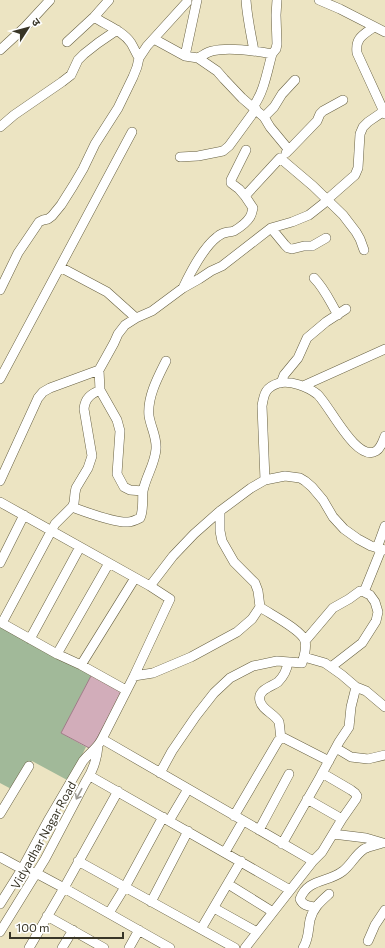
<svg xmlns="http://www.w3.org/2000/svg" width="385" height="948" viewBox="0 0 385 948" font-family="Commissioner,'Noto Sans Devanagari',sans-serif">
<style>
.green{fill:#a1b999}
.building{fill:#d2adba;stroke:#9e7b88}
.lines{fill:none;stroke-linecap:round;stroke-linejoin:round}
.street-casing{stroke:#676042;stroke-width:10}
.street{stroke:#fff;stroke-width:9}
.oneway{stroke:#9c9a93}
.labels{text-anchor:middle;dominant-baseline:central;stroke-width:4;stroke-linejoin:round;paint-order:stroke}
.street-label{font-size:12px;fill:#383527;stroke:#fff}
</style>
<rect width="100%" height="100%" fill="#ece4c2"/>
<!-- green -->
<path class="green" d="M0,625L92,674L61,733L86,747L69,781L32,761L15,791L0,783Z"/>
<!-- building -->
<path class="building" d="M92,674L123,691L91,749L61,733Z"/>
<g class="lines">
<defs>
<path id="street" d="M246,0C247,17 251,34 254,51
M319,0L340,9L385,32
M94,17C106,25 123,31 131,43C134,48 136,53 139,58
M374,27C363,35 355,38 357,53L385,114
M154,39L185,56L198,58L217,71L224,79L242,98L264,117L274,107L282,94L295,80
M67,42L94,17L109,0
M0,50L25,27L50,0
M272,54L276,49L277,44L276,15L277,0
M185,56L197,0
M198,58C202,56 207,52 212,51C227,47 256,51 272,54C267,72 264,92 253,107
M264,117L270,127L289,150L286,153
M0,127L14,115L62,82L71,75L78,60L84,54L98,43L117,30
M289,150L317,121L320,114L323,111L343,100
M180,157L198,156L223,151L229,146L256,109
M245,196L280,158L313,186L343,215L356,232L360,239L364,250
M271,228L285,245L288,248L292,249L304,246H312L326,238
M60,267L107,292L136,318L125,325L118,334L114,343L99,370L100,390L117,420L120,431L117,474L124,487L130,490L143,491
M314,278C325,289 330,302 338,315
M183,288C190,273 204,247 217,237C224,231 227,233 234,231C239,228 247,222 250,217C252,214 252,211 253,208L245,196L239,189L231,183V180L246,150
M0,290L18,253L39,222L43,220L48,219L52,216L61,205L73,186L83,169L95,144L118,108L133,77L137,67L139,58L147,46L187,2V0
M136,318L152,311L183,288L199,279L211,271L222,266L271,228L292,222L309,215L328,200L330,197L355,175L358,168L360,134L363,127L368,122L384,111
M0,379L132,132
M281,383L284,375L298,358L307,338L326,322L346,309
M303,386L385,349
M265,480L262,406C264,393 266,387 279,383C290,380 308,387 317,394C329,404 356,463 376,451C381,448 383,441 385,436
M0,481L38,398L43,392L50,388L99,370
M0,502L150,586L170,599L134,676L102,739C97,749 90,752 83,761L49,819L22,869L0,904
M72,507C86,512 114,523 128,522C132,522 136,520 140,518C144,510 142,500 143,491C146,476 155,464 156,449C157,437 151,428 149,416C147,397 158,377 166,361
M220,511V531L222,541L234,562L255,583L258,591L260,607
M377,548L385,526
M0,563L24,515
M150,586L173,556L194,534L220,511L251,488L265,480L285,476L300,478L305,481L312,487L323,500L333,517L344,529L358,539L371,546L385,550
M364,592L381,550
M0,622L57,654L81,665L126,690
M2,623L55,524L72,507L74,503L75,493L76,488L88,468L92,456L84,409C85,398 91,394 100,390
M30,639L80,547
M305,641L333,608L349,599L360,591L364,592L370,595L375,602L378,612L376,621L362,643L331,667
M57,654L109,563
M304,657L325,663L342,675L356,687L366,691L385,707
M81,665L135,578
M134,676L153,673L191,657L237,632L252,619L260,607C270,614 302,630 305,641C307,649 304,656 302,663L277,661L253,666L230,678L214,693L196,716L172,751L160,773
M281,738C280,733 280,727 279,722C275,714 262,710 260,701C257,690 271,687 278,682C284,676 287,670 288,662
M102,739L313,861
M336,748L351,757L368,759L385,755
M322,773L351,790L355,793L357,796L356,799L342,819
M90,776L290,890
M0,814L29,766
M234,816L278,741L281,738H284L329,761
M169,821L188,789
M259,830L289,774
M333,834L366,838L383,843
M282,844L319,779L339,742L349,727L351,707L356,687
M225,852L243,821
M0,857L22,869L36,873L64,888L170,948
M78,861L235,948
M228,884L273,912
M151,902L188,831
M315,907C309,906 303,906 300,899C308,878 328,883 343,871C351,865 355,855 364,849C369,846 377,845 382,843
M214,908L257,932
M109,913L125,887L163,817
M47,916L104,948
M201,929L241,861
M0,932L45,859L85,783C93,771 97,760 98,746
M368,941L375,925L385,910
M29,948L64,888L118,791
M62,948L73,930
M129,948L139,930
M245,948L313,861L322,852L342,819L307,799
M303,948C309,939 308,930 310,920C313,908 320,902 329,894"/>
</defs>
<!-- street casing -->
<use href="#street" class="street-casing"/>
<!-- street -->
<use href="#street" class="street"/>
</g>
<!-- one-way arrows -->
<defs><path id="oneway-shaft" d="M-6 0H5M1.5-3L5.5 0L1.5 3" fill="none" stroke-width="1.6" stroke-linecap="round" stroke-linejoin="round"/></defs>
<use class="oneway" href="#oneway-shaft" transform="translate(79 794) rotate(118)"/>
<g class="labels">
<!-- street labels -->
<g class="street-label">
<text transform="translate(43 835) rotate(-61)">Vidyadhar Nagar Road</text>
</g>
</g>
<!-- north arrow -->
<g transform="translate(28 28) rotate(54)" stroke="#ffffff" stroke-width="3" paint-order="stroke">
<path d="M0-3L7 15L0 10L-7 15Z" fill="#383527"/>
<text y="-6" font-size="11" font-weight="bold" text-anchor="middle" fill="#383527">उ</text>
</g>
<!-- scale -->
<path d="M10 932v6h113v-6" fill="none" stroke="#383527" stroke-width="2"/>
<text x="16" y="932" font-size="12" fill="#383527" stroke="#ffffff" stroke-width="3" paint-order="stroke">100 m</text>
</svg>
